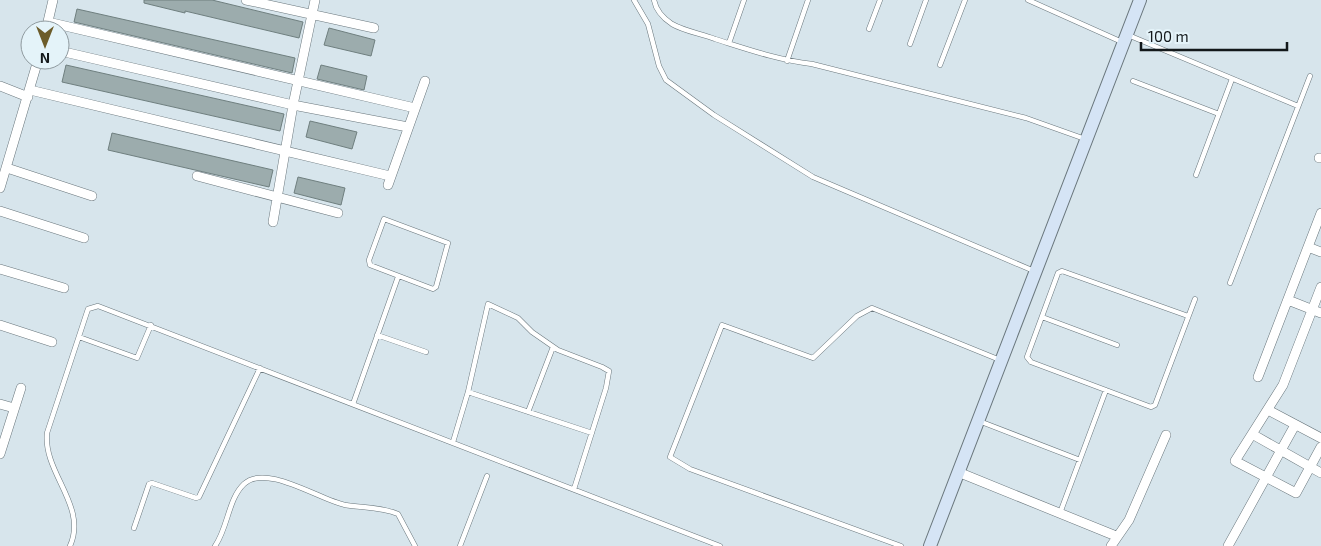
<svg xmlns="http://www.w3.org/2000/svg" width="1321" height="546" viewBox="0 0 1321 546" font-family="'Exo 2',sans-serif">
<style>
.building{fill:#9cacad;stroke:#6f7f7f}
.lines{fill:none;stroke-linecap:round;stroke-linejoin:round}
.service-casing{stroke:#6a777d;stroke-width:5.5}
.minor-casing{stroke:#6a777d;stroke-width:10}
.secondary-casing{stroke:#6a777d;stroke-width:14}
.service{stroke:#fff;stroke-width:4.5}
.minor{stroke:#fff;stroke-width:9}
.secondary{stroke:#d5e4f5;stroke-width:12}
</style>
<rect width="100%" height="100%" fill="#d7e5ec"/>
<!-- building -->
<path class="building" d="M144,0H212L303,22L299,38L185,11V13L144,3Z
M77,9L295,58L292,73L74,22Z
M329,28L375,40L371,56L324,45Z
M66,65L284,114L280,131L62,82Z
M321,65L367,76L364,90L317,79Z
M310,121L357,132L352,149L306,137Z
M112,133L273,170L269,187L108,150Z
M298,177L345,188L341,205L294,193Z"/>
<g class="lines">
<defs>
<path id="service" d="M634,0L648,24L659,66L666,80L714,115L813,177L1034,271
M654,0C656,11 663,18 672,24C684,31 702,34 715,39C747,49 778,60 812,64L1026,118L1085,139
M1028,0L1122,42
M869,29L880,0
M1128,35L1298,106
M729,43L744,0
M910,44L926,0
M787,61L808,0
M940,65L965,0
M1133,81L1219,114
M1196,175L1232,79
M384,219L448,243L436,287L433,289L370,265L369,260Z
M1230,283L1310,76
M1188,316L1062,271L1058,273L1027,357L1031,362L1151,407L1155,405L1195,299
M1042,317L1117,345
M377,335L426,352
M79,337L137,358L151,325
M468,392L592,433
M353,404L398,277
M528,412L553,347
M979,421L1080,460
M453,442L468,392L488,304L518,318L532,332L558,350L602,367L609,371L606,388L574,489
M1060,513L1106,390
M134,528L149,484L152,483L196,498L199,497L260,368
M70,546C88,506 43,473 47,433L88,309L98,306L720,546
M215,546C228,528 228,499 244,484C266,463 320,500 345,505C363,508 381,507 398,514L415,546
M460,546L487,476
M901,546L690,469L670,457L722,325L813,358L857,316L872,308L1000,360"/>
<path id="minor" d="M246,0L374,28
M48,22L415,108
M46,30L53,0
M60,51L293,105L408,127
M0,86L28,97
M30,90L390,176
M1319,158H1321
M7,168L92,196
M197,176L338,213
M388,185L425,81
M0,188L38,60
M0,211L84,238
M273,222L293,105L315,0
M1308,247L1321,252
M0,269L64,288
M1321,287L1283,385L1235,461L1296,493L1321,447
M1288,300L1321,313
M0,325L52,342
M1258,377L1321,213
M0,404L14,408
M1268,410L1321,438
M1252,434L1321,473
M0,454L21,388
M958,472L1116,536
M1111,546L1129,520L1166,435
M1228,546L1295,425"/>
<path id="secondary" d="M930,546L1140,0"/>
</defs>
<!-- service casing -->
<use href="#service" class="service-casing"/>
<!-- minor casing -->
<use href="#minor" class="minor-casing"/>
<!-- secondary casing -->
<use href="#secondary" class="secondary-casing"/>
<!-- service -->
<use href="#service" class="service"/>
<!-- minor -->
<use href="#minor" class="minor"/>
<!-- secondary -->
<use href="#secondary" class="secondary"/>
</g>
<!-- north arrow -->
<g transform="translate(45 45) rotate(180)"><circle r="24" fill="#e4f3f9" stroke="#909ba0"/>
<path d="M0-4L9 19L0 12L-9 19Z" fill="#6c5c2a"/>
<text y="-8" font-size="14" font-weight="bold" text-anchor="middle" fill="#13181a">N</text>
</g>
<!-- scale -->
<path d="M1141 42v8h146v-8" fill="none" stroke="#13181a" stroke-width="2.5"/>
<text x="1148" y="42" font-size="15" fill="#13181a" stroke="#e4f3f9" stroke-width="4" paint-order="stroke">100 m</text>
</svg>
